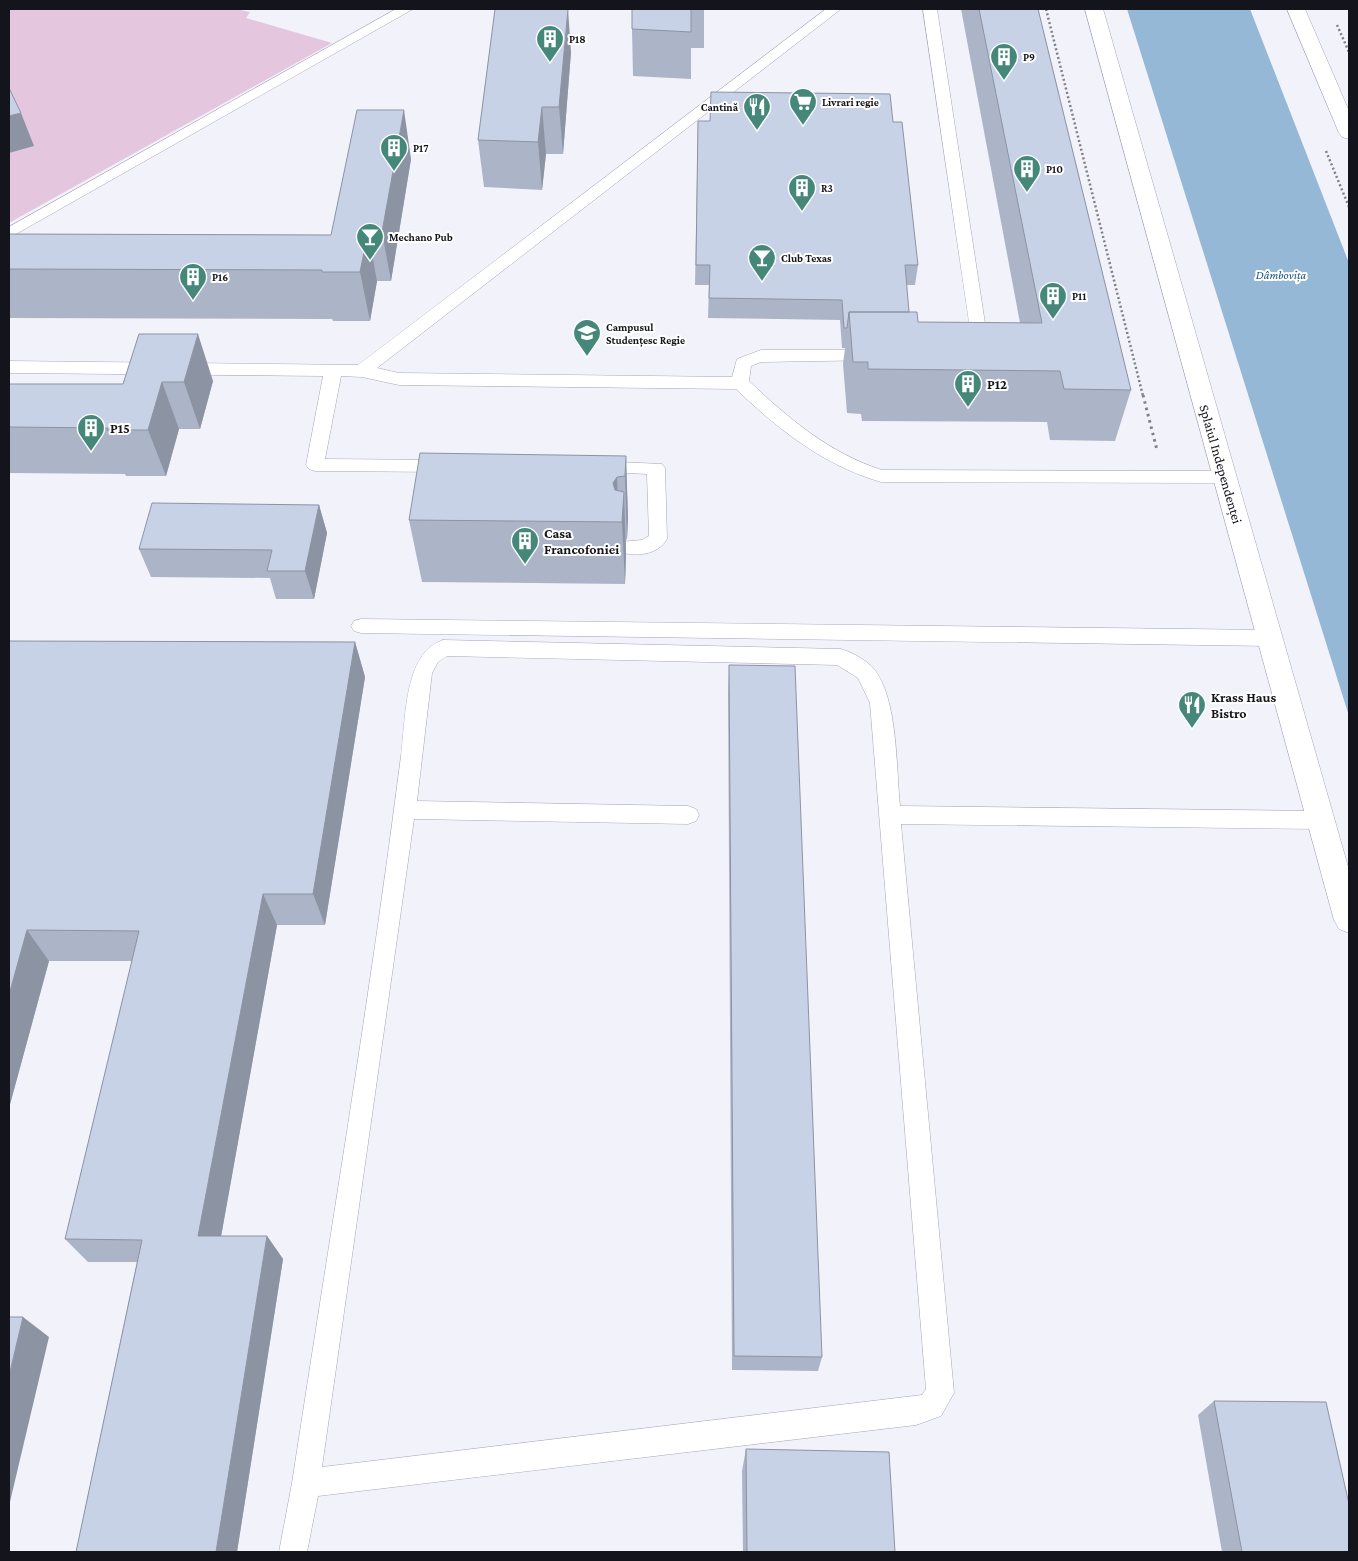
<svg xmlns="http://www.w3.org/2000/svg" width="1358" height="1561" viewBox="0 0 1358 1561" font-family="'Crimson Pro',serif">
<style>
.green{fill:#e4c7df}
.water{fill:#94b8d6}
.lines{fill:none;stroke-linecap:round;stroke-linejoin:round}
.service-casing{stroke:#a6a5bb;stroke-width:1}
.secondary-casing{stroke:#a6a5bb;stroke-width:1}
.path-far1{stroke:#808089;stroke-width:2.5;stroke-dasharray:2 2.5;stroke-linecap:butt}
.path{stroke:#808089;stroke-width:3;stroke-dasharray:2.5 4;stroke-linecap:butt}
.service{fill:#fff;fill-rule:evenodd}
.secondary{fill:#fff;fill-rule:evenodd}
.wall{fill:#acb5c7}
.shaded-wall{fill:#8c93a2}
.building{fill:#c8d2e7;stroke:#8c93a2}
.labels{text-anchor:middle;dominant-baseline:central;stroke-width:4;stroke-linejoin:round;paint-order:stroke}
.far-poi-label{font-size:11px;font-weight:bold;fill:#14141c;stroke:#fff;text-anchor:start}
.far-water-label{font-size:12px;font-style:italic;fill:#1b537b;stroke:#fff}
.poi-label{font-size:14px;font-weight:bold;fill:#14141c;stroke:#fff;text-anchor:start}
.street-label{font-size:14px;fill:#14141c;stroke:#fff}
</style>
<rect width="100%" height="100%" fill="#f2f2fb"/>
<!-- green -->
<path class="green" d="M9,9H235L250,12L246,18L332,43L9,223Z"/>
<!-- water -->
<path class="water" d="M1127,9H1250L1349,263V716Z"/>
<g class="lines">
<defs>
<path id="service" d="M396,9H413L9,238V227Z
M826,9H841L377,368L399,373L732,377L737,359L761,350H873L879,352L882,356L879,360L761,362L751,366L749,381C788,418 829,453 882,470L1225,471L1231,472L1234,477L1231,482L1225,483L881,482C823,465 779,430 736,389L399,385L362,377L341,376L325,459L447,460L453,462L456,466L453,470L447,472L315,471L309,469L306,465L323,376L9,373V361L358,365Z
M923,9H937L988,343L982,353H970L968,349L972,343Z
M597,461L662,464L665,468L667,539C658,555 636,557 620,552L618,547L620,542L642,540L649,536L647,474L591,471L588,467L591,463Z
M361,619L1271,630L1278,633L1281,638L1278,643L1271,646L361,633L354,631L351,626L354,621Z
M443,640L841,649C851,652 867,660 874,669C898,699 896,767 900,806L1321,811L1329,814L1332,820L1329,826L1321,829L901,824L954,1393L941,1416L916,1425L318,1496L307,1552H279L292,1483C329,1241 370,999 401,756C406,721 403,653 443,640ZM447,656L837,665L858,678L870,703L926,1389L922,1395L322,1467L414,819L688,824L696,821L699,815L696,809L688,806L417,801L432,673L438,662Z"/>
<path id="secondary" d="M1085,9H1103L1349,870V933L1339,929L1334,920Z
M1287,9H1305L1349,111V139L1342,137L1339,133Z"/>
</defs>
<!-- service casing -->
<use href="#service" class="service-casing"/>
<!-- secondary casing -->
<use href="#secondary" class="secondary-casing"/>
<!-- path-far1 -->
<path class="path-far1" d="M1046,9L1143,396
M1337,25L1349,52
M1326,151L1349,207"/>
<!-- path -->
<path class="path" d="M1143,395L1157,450"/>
<!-- service -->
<use href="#service" class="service"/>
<!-- secondary -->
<use href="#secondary" class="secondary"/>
</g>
<!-- wall -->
<path class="wall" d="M632,9H704V48H691V79L633,76L632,29Z
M961,9H1038L1131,390L1115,441L1050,440L1047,422L862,421L861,414L847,413L843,364L845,348H842L840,320L708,318L709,285H695L698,121L893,122L918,265L915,285H906L909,312L918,322L1020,323Z
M571,52L563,154H546L542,190L484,187L478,140Z
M411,159L391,281H377L370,321H333L332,319L9,318V234L331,235Z
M139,334L213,381L200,429H179L166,476H126L125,474L9,473V384H123Z
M626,456L628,519L627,539L626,540V555L625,584L422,582L409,520Z
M319,505L327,533L314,599H276L270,578L151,577L139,549Z
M9,641L355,642L365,677L325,925H277L221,1236H267L283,1259L237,1552H76L137,1262H88L65,1239L132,961H49L9,1108Z
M729,665L822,1357L818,1371L732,1370L728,692Z
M1214,1401L1349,1552H1222L1198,1415Z
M746,1449L895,1552H743L742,1471Z"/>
<!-- shaded-wall -->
<path class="shaded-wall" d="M568,9L571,52L563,154L559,107Z
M542,107L546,154L542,190L538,142Z
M404,110L411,159L391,281L382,232Z
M21,113L34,146L9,153V116Z
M368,232L377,281L370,321L360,272Z
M198,334L213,381L200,429L184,382Z
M162,382L179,429L166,476L148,430Z
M626,456L628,519L627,539L625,476Z
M617,477L619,522L613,483Z
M624,492L626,555L625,584L622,522Z
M319,505L327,533L314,599L305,571Z
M355,642L365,677L325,925L313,894Z
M263,894L277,925L217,1259L198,1236Z
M27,930L49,961L9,1108V995Z
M267,1236L283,1259L237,1552H216Z
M23,1317L49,1337L9,1506V1376Z"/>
<!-- building -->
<path class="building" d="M495,9H568L559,107H542L538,142L478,140Z
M632,9H691V32L632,29Z
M979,9H1038L1131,390L1064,389L1060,371L868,369V362H853L849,312H917L918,322L1042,323Z
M9,88L21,113L9,116Z
M711,92L890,94L893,122H902L918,265H905L909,312H849L847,328H844L842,300L709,298L710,265H696L698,121H710Z
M357,110H404L382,232H368L360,272H322V270L9,269V234L331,235Z
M139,334H198L184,382H162L148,430H107L108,428L9,427V384H123Z
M420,453L626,456L625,476L617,477L613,483L615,490L624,492L622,522L409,520Z
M152,503L319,505L305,571H267L272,550L139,549Z
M9,641L355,642L313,894H263L198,1236H267L216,1552H76L142,1240L65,1239L139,931L27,930L9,995Z
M729,665L795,666L822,1357L734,1356Z
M9,1317H23L9,1376Z
M1214,1401L1326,1402L1349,1504V1552H1242Z
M746,1449L889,1452L895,1552H747Z"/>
<!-- icons -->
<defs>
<symbol id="building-pin" viewBox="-11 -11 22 30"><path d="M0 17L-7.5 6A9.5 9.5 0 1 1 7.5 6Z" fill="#45887a" stroke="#fff"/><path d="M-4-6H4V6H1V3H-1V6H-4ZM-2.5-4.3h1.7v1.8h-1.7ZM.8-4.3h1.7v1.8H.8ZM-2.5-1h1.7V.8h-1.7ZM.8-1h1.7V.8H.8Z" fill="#fff"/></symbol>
<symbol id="supermarket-pin" viewBox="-11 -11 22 30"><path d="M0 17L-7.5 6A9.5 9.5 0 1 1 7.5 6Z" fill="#45887a" stroke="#fff"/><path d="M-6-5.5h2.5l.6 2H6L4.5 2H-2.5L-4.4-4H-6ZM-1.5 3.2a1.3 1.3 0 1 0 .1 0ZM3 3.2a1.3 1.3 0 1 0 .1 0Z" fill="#fff"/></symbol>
<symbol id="restaurant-pin" viewBox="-11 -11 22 30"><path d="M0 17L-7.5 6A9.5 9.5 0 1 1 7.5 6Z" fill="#45887a" stroke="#fff"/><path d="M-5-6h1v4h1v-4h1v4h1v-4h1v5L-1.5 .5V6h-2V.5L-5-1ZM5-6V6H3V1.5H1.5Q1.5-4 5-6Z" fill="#fff"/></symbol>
<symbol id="bar-pin" viewBox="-11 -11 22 30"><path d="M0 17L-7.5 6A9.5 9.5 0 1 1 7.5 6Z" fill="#45887a" stroke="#fff"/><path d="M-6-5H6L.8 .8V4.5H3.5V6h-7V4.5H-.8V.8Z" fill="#fff"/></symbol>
<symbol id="university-pin" viewBox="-11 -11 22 30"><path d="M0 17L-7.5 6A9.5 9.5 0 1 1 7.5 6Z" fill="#45887a" stroke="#fff"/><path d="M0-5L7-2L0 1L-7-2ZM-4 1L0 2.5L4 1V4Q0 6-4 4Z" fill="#fff"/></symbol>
</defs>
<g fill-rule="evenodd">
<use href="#building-pin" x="534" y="23" width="32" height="43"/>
<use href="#building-pin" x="988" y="41" width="32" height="43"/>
<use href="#supermarket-pin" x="787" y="86" width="32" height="43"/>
<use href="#restaurant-pin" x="741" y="91" width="32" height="43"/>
<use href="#building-pin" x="378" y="132" width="32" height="43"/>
<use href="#building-pin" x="1011" y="153" width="32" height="43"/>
<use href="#building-pin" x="786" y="172" width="32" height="43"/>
<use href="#bar-pin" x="354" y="221" width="32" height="43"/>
<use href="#bar-pin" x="746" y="242" width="32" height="43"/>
<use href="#building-pin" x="177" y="261" width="32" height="43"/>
<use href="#building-pin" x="1037" y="280" width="32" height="43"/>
<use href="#university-pin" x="571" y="317" width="32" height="43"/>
<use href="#building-pin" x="952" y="368" width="32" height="43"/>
<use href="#building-pin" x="75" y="412" width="32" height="43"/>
<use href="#building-pin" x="509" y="525" width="32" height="43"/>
<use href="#restaurant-pin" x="1176" y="689" width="32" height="43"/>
</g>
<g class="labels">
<!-- far-poi labels -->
<g class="far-poi-label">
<text x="569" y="39">P18</text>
<text x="1023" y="57">P9</text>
<text x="822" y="102">Livrari regie</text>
<text x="738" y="107" text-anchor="end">Cantină</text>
<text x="413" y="148">P17</text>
<text x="1046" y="169">P10</text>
<text x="821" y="188">R3</text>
<text x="389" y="237">Mechano Pub</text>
<text x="781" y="258">Club Texas</text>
<text x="212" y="277">P16</text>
<text x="1072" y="296">P11</text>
<text x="606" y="327">Campusul<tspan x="606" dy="13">Studențesc Regie</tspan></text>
</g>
<!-- far-water labels -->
<g class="far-water-label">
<text x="1281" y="275">Dâmbovița</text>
</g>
<!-- poi labels -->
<g class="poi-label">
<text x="987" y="384">P12</text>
<text x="110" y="428">P15</text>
<text x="544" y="533">Casa<tspan x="544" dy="16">Francofoniei</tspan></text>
<text x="1211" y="697">Krass Haus<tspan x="1211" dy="16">Bistro</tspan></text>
</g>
<!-- street labels -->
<g class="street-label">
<text transform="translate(1221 464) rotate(74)">Splaiul Independenței</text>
</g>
</g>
<!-- border -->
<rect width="1358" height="1561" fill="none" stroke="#14141c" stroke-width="20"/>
</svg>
